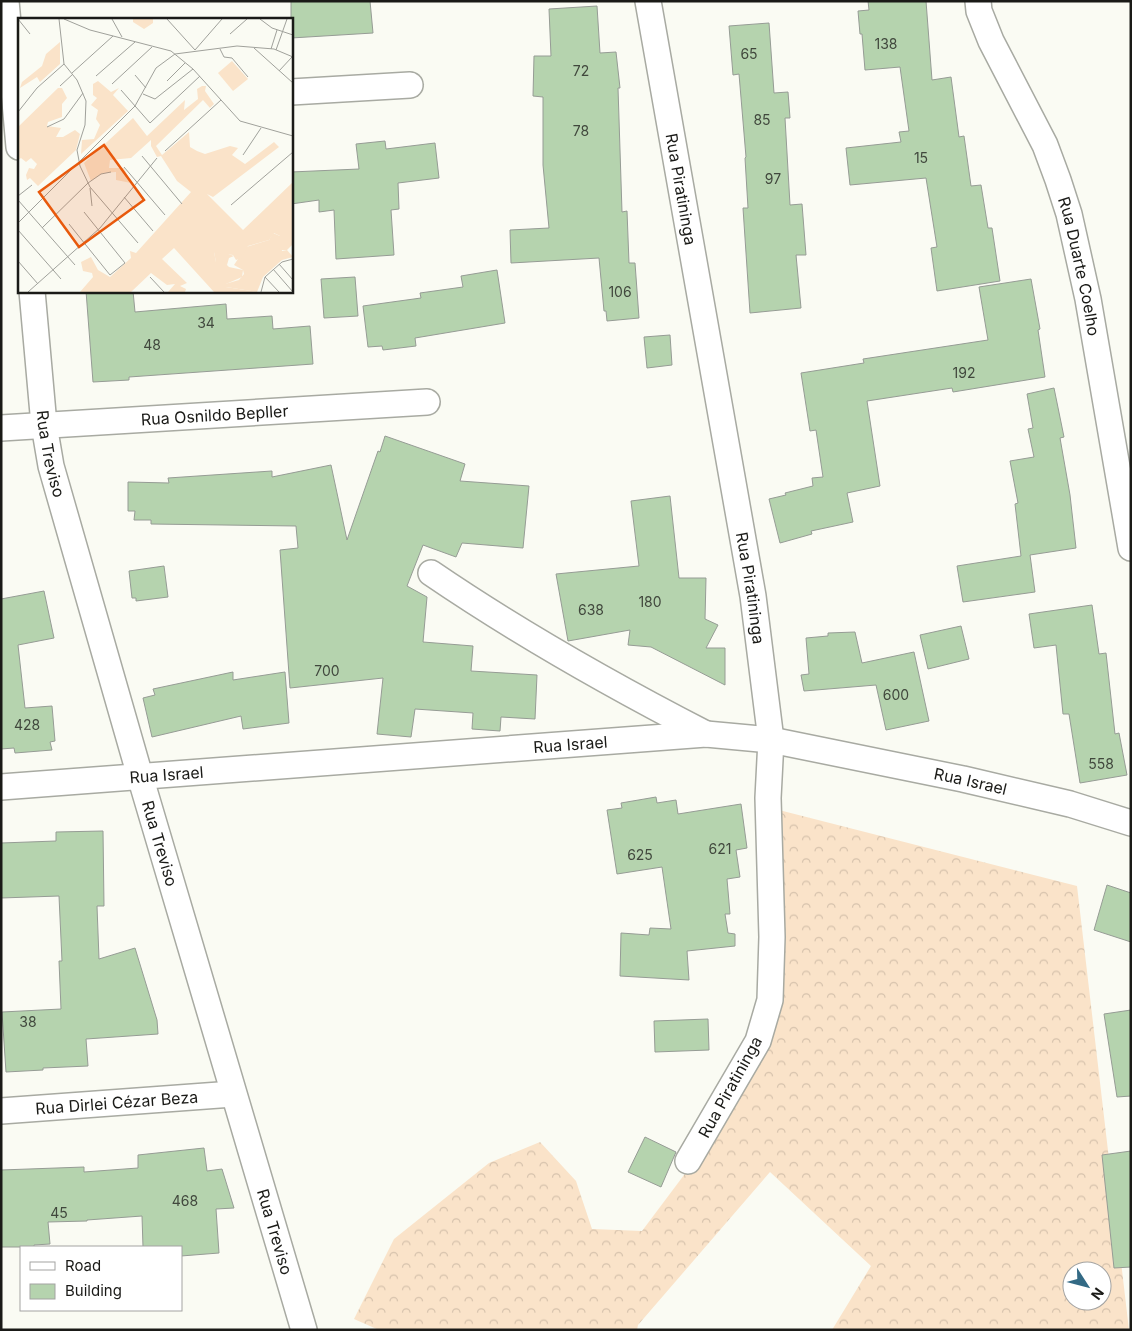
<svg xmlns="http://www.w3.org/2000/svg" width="1132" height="1331" viewBox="0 0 1132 1331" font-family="Inter,sans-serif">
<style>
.forest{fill:url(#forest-crowns);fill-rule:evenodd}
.building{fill:#b5d3ae;stroke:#969c95}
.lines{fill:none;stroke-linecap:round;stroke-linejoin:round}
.street-casing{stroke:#a8aaa2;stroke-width:28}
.street{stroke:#fff;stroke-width:25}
.labels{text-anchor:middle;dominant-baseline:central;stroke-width:4;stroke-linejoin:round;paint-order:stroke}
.number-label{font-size:14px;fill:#41483d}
.street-label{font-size:16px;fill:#1a1a17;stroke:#fff}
.inset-road{fill:none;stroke:#a0a19b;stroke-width:1}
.view{fill:#e8590c;fill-opacity:0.15;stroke:#e8590c;stroke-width:2.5}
.inset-edge{fill:none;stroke:#1a1a17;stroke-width:2.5}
</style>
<defs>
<pattern id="forest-crowns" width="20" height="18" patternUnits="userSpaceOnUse" patternTransform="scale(1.25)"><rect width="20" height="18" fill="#fae3c9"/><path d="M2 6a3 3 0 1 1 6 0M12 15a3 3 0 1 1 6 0" fill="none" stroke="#d6c2ac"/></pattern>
</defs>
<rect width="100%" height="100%" fill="#fafbf3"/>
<!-- forest -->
<path class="forest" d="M775,809L1077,886L1129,1330H832L871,1266L770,1172L638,1325L637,1330H379L354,1319L394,1239L489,1163L540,1142L576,1181L592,1229L642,1231L693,1163L767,1039ZM1072,1271H1102V1301H1072Z"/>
<!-- building -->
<path class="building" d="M291,1H370L373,33L291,38Z
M868,1H926L932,80L951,77L959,137L964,136L971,186L981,185L988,228H992L1000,281L937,291L931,248L937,247L926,178L850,185L846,148L901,142L899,132L909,131L900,67L865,70L862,34H860L858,11L869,10Z
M597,6L600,53L616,52L620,88H618L622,212L627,211L629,263H635L639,318L607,321L606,311H604L599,258L511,263L510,230L549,228L543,165V97L533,96L534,56H551L549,9Z
M769,23L774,93L788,92L790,118H785L790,205L802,204L806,255H796L801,308L750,313L743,208H748L745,158L746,157L739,74L733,75L729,26Z
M385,141L386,149L435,143L439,178L398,183L399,209L391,210L394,255L336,259L334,210L319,212V200L291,204V172L359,169L356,144Z
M497,270L505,323L415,338L416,346L383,350L382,346L368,347L363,306L421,298L420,293L463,287L461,276Z
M355,277L358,316L324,318L321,279Z
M1031,279L1040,329L1038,330L1045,377L953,392L952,388L867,401L880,486L847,493L853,522L811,531L812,534L780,543L769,499L786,495L785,493L813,486L812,478L823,477L816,430L810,431L801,373L864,363L863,359L988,340L979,287Z
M86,291H133L135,312L226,304L227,319L272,316L273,329L310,326L313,364L129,377V380L93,382Z
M670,335L672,365L647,368L644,337Z
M1054,388L1064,437L1060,438L1070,495L1076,548L1030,555L1035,592L963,602L957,566L1021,556L1015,504L1018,503L1010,461L1034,457L1028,429L1033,428L1027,394Z
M385,436L465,464L460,481L529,486L523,548L462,543L456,557L423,545L407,586L427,597L423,642L473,646L471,671L537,675L535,719L501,717L500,731L472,729L473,713L415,709L411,737L377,734L383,678L290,688L280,550L298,548L296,526L151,524V520H134L135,511H128V482L169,483L168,478L272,471V477L331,465L347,540L378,451L380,452Z
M670,496L679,578H706L705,619L718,625L706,648H725V685L651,647L628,645L630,630L568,641L556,574L639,566L631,501Z
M164,566L168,597L136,601V598H132L129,571Z
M44,591L54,638L18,645L25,708L52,706L55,741L50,742L52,750L15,753L14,748L1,749V599Z
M1092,605L1099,654L1106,653L1115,734L1119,733L1127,775L1080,783L1069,714H1063L1056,645L1034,648L1029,614Z
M961,626L969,659L928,669L920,635Z
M855,632L862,663L914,652L929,721L886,730L876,685L804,691L801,675L809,674L806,638L828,636V633Z
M233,672V680L285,672L289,723L243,729L241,716L152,737L143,698L155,695L153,689Z
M656,797L657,803L676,800L678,814L741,804L747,848L736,850L740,877L727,879L730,914H725L728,933L735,934V946L687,951L689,980L620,976L621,933L649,935L650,928L671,929L662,867L617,874L607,810L622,808L621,803Z
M103,831L104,906H97L99,959L135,948L157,1020L158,1034L86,1039L88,1066L43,1068V1070L6,1072L2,1012L61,1009L59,961H62L59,896L1,898V843L56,841V832Z
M1107,885L1131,893V942L1094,930Z
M1131,1010V1096L1117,1097L1104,1014Z
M708,1019L709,1050L655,1052L654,1021Z
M645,1137L676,1152L661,1187L628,1172Z
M204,1148L207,1171L222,1169L234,1208L216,1209L219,1253L181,1256V1247H143L142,1216L87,1220V1221L48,1222L50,1244L34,1245V1247H1V1170L84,1167V1172L138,1168V1155Z
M1131,1151V1267L1114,1268L1102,1155Z"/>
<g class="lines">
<defs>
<g id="street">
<path d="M6,1L19,147"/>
<path id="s1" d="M648,1L753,596L771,740L768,798L772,937L770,1000L758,1041L688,1161"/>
<path id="s2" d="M978,1L979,11L991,41L1045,145L1058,180L1069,214L1088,299L1131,548"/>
<path d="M291,92L410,85"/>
<path id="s3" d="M32,291L44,425L51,466L140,776L304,1330"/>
<path id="s4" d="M1,428L427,402"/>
<path d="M431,573C519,633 611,685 706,734"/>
<path id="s5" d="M1,787L706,734L771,740L963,779L1070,804L1131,823"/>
<path id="s6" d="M1,1111L233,1094"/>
</g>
</defs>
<!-- street casing -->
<use href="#street" class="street-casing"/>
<!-- street -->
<use href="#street" class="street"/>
</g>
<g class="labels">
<!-- number labels -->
<g class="number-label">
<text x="886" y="43">138</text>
<text x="749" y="53">65</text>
<text x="581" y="70">72</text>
<text x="762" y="119">85</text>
<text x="581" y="130">78</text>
<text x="921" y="157">15</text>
<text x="773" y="178">97</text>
<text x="620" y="291">106</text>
<text x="206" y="322">34</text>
<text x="152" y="344">48</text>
<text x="964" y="372">192</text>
<text x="650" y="601">180</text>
<text x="591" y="609">638</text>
<text x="327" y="670">700</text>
<text x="896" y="694">600</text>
<text x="27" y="724">428</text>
<text x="1101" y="763">558</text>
<text x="720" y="848">621</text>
<text x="640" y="854">625</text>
<text x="28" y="1021">38</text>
<text x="185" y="1200">468</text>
<text x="59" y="1212">45</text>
</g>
<!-- street labels -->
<g class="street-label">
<text stroke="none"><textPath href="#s1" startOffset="191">Rua Piratininga</textPath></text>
<text stroke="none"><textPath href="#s2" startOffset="286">Rua Duarte Coelho</textPath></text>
<text stroke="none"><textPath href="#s4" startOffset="214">Rua Osnildo Bepller</textPath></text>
<text stroke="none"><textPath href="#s3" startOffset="164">Rua Treviso</textPath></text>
<text stroke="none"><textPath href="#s1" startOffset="596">Rua Piratininga</textPath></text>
<text stroke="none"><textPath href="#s5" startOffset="571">Rua Israel</textPath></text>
<text stroke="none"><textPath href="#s5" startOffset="166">Rua Israel</textPath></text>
<text stroke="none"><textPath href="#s5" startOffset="976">Rua Israel</textPath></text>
<text stroke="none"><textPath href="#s3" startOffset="569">Rua Treviso</textPath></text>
<text transform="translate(730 1087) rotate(-61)">Rua Piratininga</text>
<text stroke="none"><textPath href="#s6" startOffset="116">Rua Dirlei Cézar Beza</textPath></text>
<text stroke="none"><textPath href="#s3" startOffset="974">Rua Treviso</textPath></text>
</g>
</g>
<!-- overview -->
<g transform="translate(18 18)">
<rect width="275" height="275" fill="#fafbf3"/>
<path d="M255,215L262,218L264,233L269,232L275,239L264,242L245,259L239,274L208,269L207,266L221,262L226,256L225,252L216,247L228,229L251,222ZM202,233L216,238L211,240L209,247L198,244L196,234Z" fill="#fae3c9"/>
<path d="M115,1H135V5L126,11L115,4ZM42,24V46L22,64L19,59L2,70L4,64L24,48L28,36ZM80,63L93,74L101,70L95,77L110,93L63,136L64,122L76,121L82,107L78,101L80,92L73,87L79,80L75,77V66ZM184,68H188L187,73L196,86L192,90L185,82L138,128L144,137L171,114L172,129L179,133L187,136L212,128L220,130L214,137L227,146L256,124L261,129L195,179L189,176L225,212L275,164V226L269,232H261L262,218L256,215L251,222L230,228L224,240L218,242L215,237L196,234L198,244L205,243L211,249L225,252L224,259L208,266V269L239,274H196L156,230L144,241L169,265L162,268L168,271L167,274H150L157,266L149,267L133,255L113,274H62L75,259L74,255L65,253L63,244L73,239L80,252L92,259L113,240L112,233L118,235L173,174L159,163L143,138L139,139L133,128V122L113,140L92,142L91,150H106L113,165L98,162V154L85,155L73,163L66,145L115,100L129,118L167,82L166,92L180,81L179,71ZM40,70H44L49,80L44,86V99L30,104L29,108L43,110L38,119H45L57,112L62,116L58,132L20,168L12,160L9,162L8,157L11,150L16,151L19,146L13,140L8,144L3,140L0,142V109Z" fill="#fae3c9"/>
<path d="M214,43L230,61L215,73L200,55Z" fill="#fae3c9"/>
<path class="inset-road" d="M0,1L12,16M41,1L46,46L59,62L68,83L67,107L59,132L62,148L72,169L120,225M46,1L72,12L153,33L175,51L222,103L275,118M94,1L104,19M149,1L177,32L204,1M242,1L254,10L275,17M212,16L229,1M236,30L275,65M202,31L206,39L214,40L230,59M253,31L259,12M258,32L269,1M261,53L274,39M54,55L95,18M117,57L128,70M78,58L117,24M149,63L167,45M94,66L134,29M42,68L55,56M103,72L132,105L182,58M125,76L137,81L175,51M0,94L19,70L46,46M29,109L46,101L65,75M147,133L203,82M225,137L243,110M124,138L164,186M106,149L147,197M72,170L74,188M0,178L14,167M106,179L135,213M0,182L57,247M213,187L275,134M0,205L117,88L138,50L157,36L219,28L256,31L275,39M51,206L92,257L107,245L66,194M24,210L70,165L83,156L93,154M0,212L43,261M0,243L20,266M261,246L275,262M255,251L275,274M132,259L146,274M247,259L261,274M10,274L82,210L139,140M243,274L247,259L264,244L275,241"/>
<path class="view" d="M86,127L126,182L61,229L21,174Z"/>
<rect width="275" height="275" class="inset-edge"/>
</g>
<!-- border -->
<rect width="1132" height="1331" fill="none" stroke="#1a1a17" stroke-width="5"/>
<!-- legend -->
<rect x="20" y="1246" width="162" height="65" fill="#ffffff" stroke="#a3a3a2"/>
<rect x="30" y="1262" width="25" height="8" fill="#ffffff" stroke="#a3a3a2"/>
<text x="65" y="1271" font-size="15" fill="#1a1a17">Road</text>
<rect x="30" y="1284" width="25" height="15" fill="#b5d3ae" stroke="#a3a3a2"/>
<text x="65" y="1296" font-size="15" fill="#1a1a17">Building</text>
<!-- north arrow -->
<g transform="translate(1087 1286) rotate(126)"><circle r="24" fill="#ffffff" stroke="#a3a3a2"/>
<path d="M0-4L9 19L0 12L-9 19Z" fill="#336a85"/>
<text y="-8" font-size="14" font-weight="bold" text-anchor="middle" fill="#1a1a17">N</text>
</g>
</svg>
